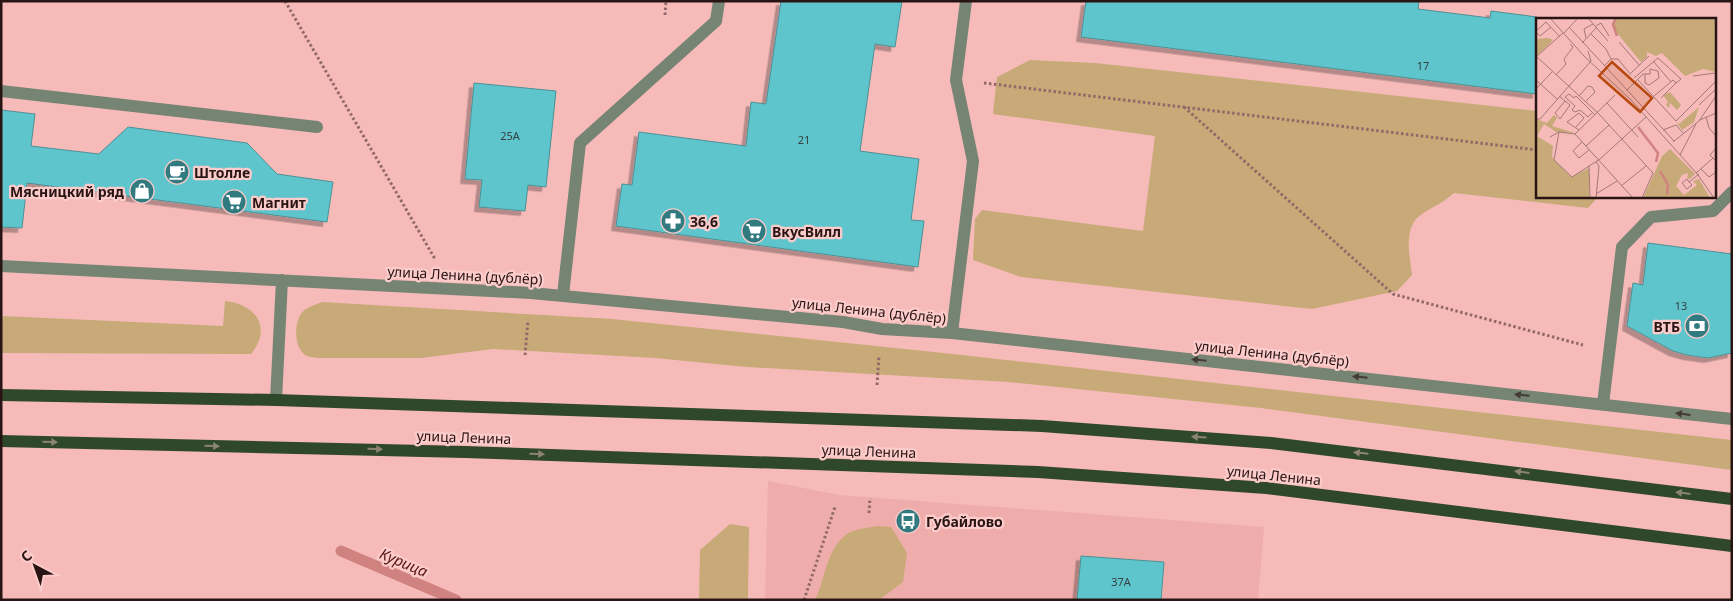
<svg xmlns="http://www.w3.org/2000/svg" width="1733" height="601" viewBox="0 0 1733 601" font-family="'Noto Sans',sans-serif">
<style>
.built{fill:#eeadaa}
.green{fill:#c7aa77}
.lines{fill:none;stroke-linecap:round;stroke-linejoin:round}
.stream{stroke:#cf8280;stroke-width:11}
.building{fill:#5fc5cc;stroke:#4d9094;filter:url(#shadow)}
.path{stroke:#926968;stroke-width:3;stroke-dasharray:2.5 2.5;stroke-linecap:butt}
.lane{stroke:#758473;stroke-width:12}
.street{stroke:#758473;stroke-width:12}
.primary{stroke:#2f482b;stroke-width:12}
.oneway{fill:#443b35}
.oneway2{fill:#8b8373}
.labels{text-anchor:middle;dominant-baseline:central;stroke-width:4.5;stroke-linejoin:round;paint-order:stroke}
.number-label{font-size:11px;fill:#364042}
.poi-label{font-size:14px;font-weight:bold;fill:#291414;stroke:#fcccca;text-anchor:start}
.street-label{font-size:14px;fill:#291414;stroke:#fcccca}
.water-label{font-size:15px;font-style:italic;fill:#561016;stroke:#fcccca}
.inset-river{fill:none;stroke:#cf8280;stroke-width:2.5}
.inset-road{fill:none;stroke:#a47877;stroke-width:1}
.view{fill:#b8480e;fill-opacity:0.15;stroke:#b8480e;stroke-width:2.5}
.inset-edge{fill:none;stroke:#291414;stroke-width:2.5}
</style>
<defs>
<filter id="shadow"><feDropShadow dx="-4.5" dy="4.5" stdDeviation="0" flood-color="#0004"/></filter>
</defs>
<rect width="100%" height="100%" fill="#f6bbb9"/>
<!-- built -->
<path class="built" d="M768,481L839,495L1264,527L1258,600H765Z"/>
<!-- green -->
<path class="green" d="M1030,60L1095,63L1537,111V196H1599L1588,208L1454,193C1440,205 1436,205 1422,214C1402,227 1410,256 1412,275L1397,291L1312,309L1021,277L973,260L975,219L982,210L1143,231L1155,136L993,114L997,77Z
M225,301C255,304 273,327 251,354L1,353V316L223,326Z
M322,302L612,319L934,352L1732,440V470L1261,408L1009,382L747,367L655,358L493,349L421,358H317C314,357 308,357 305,355C294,347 294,324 301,314C306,307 315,305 322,302Z
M730,524L749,527L748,600H699L700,550Z
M877,526L891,527L907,553L903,582L879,600H815C826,577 826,550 847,534C854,529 868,528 877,526Z"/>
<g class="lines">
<!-- stream -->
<path class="stream" d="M341,551L456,600"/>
</g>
<!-- building -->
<path class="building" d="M781,1H902L895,47L875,44L860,151L919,159L911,220L924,221L918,267L616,226L622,184L632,185L639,132L746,146L751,102L766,104Z
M1086,1H1419L1418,9L1490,18L1491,11L1537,17V94L1081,37Z
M474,83L556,91L546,187L528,185L525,211L479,207L482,180L465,179Z
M1,110L35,114L31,146L99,154L128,127L247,143L277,174L333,182L327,222L27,183L22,228L1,227Z
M1648,243L1732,254V353L1708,358L1687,355L1673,351L1627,326L1633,283L1643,285Z
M1081,556L1164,562L1161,600H1077Z"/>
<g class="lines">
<!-- path -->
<path class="path" d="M285,1L435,259
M665,15L666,1
M984,83L1537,150
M1184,107L1393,294L1583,345
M525,355L528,320
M877,385L879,356
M869,513L870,498
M804,600L835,507"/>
<!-- lane -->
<path class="lane" d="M1,91L317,127
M563,295L580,143L716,21L719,1
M952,333L973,161L956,80L966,1
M1603,404L1622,247L1651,217L1713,211L1732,192"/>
<!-- street -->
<path class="street" d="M1,266L531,293L843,322L882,329L952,333L1732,419
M276,400L282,280"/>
<!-- primary -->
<path class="primary" d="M1,395L276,400L1042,426L1271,443L1732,499
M1,441L465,452L1038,472L1266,488L1732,546"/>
</g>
<!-- one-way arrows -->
<defs><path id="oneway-solid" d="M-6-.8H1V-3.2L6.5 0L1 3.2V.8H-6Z" transform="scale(1.25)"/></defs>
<g class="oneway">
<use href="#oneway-solid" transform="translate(1199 360) rotate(-174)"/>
<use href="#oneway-solid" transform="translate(1360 377) rotate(-174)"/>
<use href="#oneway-solid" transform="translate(1522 395) rotate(-174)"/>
<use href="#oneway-solid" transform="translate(1683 414) rotate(-173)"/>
</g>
<g class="oneway2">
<use href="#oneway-solid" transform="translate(1199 437) rotate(-176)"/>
<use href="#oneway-solid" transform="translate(50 442) rotate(1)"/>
<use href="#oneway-solid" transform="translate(212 446) rotate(1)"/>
<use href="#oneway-solid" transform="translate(375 449) rotate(1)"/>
<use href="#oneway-solid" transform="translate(1361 453) rotate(-174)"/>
<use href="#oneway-solid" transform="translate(537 454) rotate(2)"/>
<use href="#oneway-solid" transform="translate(1522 472) rotate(-173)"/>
<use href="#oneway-solid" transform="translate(1683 493) rotate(-173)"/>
</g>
<!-- icons -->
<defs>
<symbol id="cafe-disc" viewBox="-11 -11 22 22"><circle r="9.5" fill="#317a7f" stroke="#fcccca"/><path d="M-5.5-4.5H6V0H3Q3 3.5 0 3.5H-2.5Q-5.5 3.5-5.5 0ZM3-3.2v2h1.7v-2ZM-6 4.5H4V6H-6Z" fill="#fff"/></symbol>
<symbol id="shop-disc" viewBox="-11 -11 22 22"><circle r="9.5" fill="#317a7f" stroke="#fcccca"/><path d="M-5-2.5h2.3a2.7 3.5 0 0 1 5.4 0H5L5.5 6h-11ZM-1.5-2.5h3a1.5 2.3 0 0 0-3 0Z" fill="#fff"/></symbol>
<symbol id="supermarket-disc" viewBox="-11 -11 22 22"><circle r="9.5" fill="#317a7f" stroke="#fcccca"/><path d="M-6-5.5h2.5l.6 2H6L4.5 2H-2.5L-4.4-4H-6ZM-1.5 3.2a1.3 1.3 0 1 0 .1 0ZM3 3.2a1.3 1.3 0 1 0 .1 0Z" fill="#fff"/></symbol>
<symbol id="pharmacy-disc" viewBox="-11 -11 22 22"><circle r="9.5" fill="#317a7f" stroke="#fcccca"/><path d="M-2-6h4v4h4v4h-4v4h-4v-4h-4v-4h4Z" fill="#fff"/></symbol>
<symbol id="bank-disc" viewBox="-11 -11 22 22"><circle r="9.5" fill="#317a7f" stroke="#fcccca"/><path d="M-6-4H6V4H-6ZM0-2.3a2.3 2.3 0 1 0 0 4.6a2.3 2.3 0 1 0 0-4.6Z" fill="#fff"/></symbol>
<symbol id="bus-disc" viewBox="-11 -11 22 22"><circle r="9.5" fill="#317a7f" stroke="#fcccca"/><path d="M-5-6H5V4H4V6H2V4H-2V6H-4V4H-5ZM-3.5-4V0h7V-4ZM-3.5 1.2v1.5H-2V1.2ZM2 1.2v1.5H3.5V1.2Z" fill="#fff"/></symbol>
</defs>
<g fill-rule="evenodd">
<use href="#cafe-disc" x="163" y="158" width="28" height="28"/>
<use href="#shop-disc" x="128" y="177" width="28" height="28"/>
<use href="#supermarket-disc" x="220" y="188" width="28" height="28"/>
<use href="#pharmacy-disc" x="659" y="207" width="28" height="28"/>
<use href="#supermarket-disc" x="740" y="217" width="28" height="28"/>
<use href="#bank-disc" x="1683" y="312" width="28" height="28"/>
<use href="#bus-disc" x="894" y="507" width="28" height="28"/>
</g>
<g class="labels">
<!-- number labels -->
<g class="number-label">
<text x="1423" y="65">17</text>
<text x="510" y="135">25А</text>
<text x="804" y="139">21</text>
<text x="1681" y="305">13</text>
<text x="1121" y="581">37А</text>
</g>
<!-- poi labels -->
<g class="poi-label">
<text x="194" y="172">Штолле</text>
<text x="124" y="191" text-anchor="end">Мясницкий ряд</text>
<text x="252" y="202">Магнит</text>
<text x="690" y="221">36,6</text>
<text x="772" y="231">ВкусВилл</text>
<text x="1680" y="326" text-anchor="end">ВТБ</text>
<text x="926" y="521">Губайлово</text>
</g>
<!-- street labels -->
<g class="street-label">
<text transform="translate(465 275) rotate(3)">улица Ленина (дублёр)</text>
<text transform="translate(869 310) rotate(6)">улица Ленина (дублёр)</text>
<text transform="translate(1272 353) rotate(6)">улица Ленина (дублёр)</text>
<text transform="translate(464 437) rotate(2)">улица Ленина</text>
<text transform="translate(869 451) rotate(2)">улица Ленина</text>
<text transform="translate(1274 475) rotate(6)">улица Ленина</text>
</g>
<!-- water labels -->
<g class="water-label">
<text transform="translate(404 562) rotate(23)">Курица</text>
</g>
</g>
<!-- overview -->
<g transform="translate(1536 18)">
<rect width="180" height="180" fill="#f6bbb9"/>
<path d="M80,0H180V54L167,51L149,58L126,35L120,38L111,34V39L105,44L76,9ZM12,20L17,22L0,39V21ZM134,74L145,87L141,92L134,85L133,90L130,87L132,84L127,77ZM163,89L158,104L146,112L140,104L143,106ZM18,97L21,100L16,108L39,115L20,114L8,106L1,118L17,128L16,139L35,159L53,150V180H0V101L11,105ZM134,131L159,156L154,161L151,160L152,155L146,157L140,168L148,177L161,167L157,163L163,161L174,180H107L126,138Z" fill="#c7aa77"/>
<path class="inset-river" d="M80,0L77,6L81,18M102,109L122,135L120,144M124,153L132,167L131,176"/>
<path class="inset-road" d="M14,0L48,38L95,82L162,157L178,180M52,0L72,23M60,8L65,5L73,18M33,9L138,123M0,13L10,4L24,19M0,14L4,18L15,9M28,15L42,0M55,16L70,31L75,41M50,20L48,11L57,6M83,24L103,47M46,25L61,9M0,39L27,15M1,39L62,95L117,155L106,180M117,43L135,64M68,48L75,41H82L95,57M95,55L113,38M20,57L30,46L28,41L37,29L34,26M157,58L180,55M98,60L122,40L145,61M0,62L21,81M102,62L140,103L180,63M0,71L16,54M91,72L107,56H114V51L122,53L123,60L113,67L109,65V56M23,78L29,83L19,95L24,101L34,87L29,83M43,78L52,68L56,69L59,74L50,83M117,79L137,62L140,65L145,61M125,80L140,65M71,85L102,119M163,87L180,71M56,95L52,99L44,92L39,94L36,92L39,88L29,79L33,76L38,80L40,78L59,97M170,99L173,110L180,118M0,101H4L55,43L52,33M164,102L180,95M40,109L48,100L43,95L31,104L43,112M127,112L140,107L147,115M23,114L18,142L36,159L64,141L110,99M39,116L97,180M39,116L79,77M14,119L23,114L39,116M46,124L37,133L43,140L53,132M137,124L163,103L180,78M50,128L73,107M180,130L174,137L180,143M144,137L160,106M60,144L63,148L60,180M53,148L54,180M165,151L173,159L180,154M160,155L177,140M153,164L156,167L151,171L146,165L151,161L153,164L163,156M85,168L110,148M60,176L81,163"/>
<path class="view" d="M76,44L116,80L104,94L63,58Z"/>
<rect width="180" height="180" class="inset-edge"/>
</g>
<!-- border -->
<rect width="1733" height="601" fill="none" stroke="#291414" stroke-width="5"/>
<!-- north arrow -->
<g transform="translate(35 566) rotate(319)" stroke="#fcccca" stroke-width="4" paint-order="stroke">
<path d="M0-4L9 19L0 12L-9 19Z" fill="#291414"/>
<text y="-8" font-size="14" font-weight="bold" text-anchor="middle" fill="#291414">С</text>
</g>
</svg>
